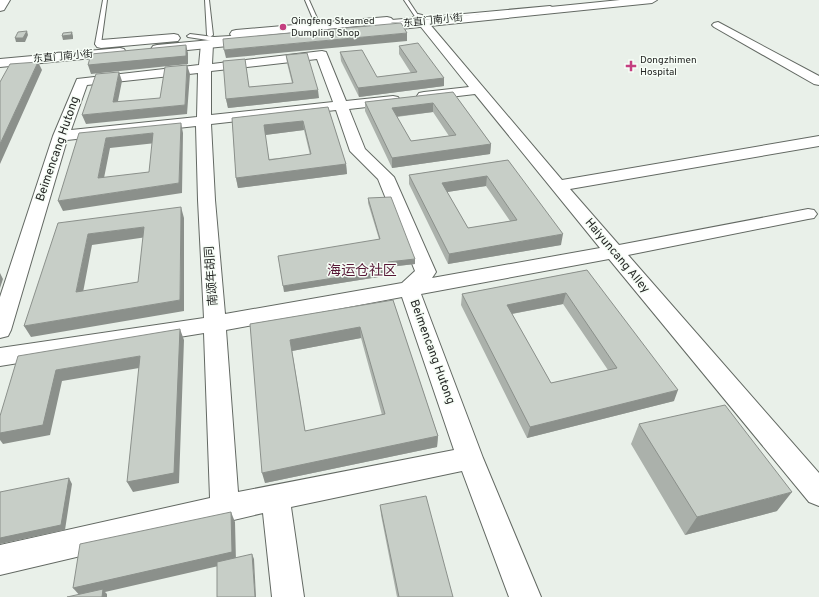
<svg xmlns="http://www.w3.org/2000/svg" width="819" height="597" viewBox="0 0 819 597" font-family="Overpass,'Noto Sans SC',sans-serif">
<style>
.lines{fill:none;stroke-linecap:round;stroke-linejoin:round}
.service-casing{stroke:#636963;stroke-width:2}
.minor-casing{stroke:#636963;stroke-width:2}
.secondary-casing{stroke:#636963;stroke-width:2}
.primary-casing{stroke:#636963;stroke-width:2}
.service{fill:#fff;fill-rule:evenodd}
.minor{fill:#fff;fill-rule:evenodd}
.secondary{fill:#fff;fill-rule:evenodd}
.primary{fill:#fff;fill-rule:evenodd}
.wall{fill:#abb1ab;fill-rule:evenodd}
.shaded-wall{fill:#8b908b}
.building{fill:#c7cec7;stroke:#8b908b;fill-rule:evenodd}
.poi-dot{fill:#c43f80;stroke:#f6fdf6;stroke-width:1.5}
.labels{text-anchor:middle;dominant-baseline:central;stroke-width:3;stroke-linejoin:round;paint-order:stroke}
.far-poi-label{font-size:10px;fill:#252725;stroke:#f6fdf6;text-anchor:start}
.far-street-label{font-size:10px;fill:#252725;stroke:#f6fdf6}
.street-label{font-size:12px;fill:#252725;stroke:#f6fdf6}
.quarter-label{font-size:14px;fill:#561635;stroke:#f6fdf6}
</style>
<rect width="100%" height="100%" fill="#e9f0e9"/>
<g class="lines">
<defs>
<path id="service" d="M103,0H107L101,44L98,46L95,44Z
M205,0H209L213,35L210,37L207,35Z
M305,0H309L321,27L316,26Z
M404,0H408L420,18L550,6L552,7L550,8L377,24V22L379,21L416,18Z
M190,34L214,37L247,35L250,37L247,39L214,41L188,37L187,36Z"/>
<path id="minor" d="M418,14L422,15L562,180L819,136V146L570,189L619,245L808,209L814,210L817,214L814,218L808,219L628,255L819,473V506L809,502L609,259L421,294L483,458L541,597H509L462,471L291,507L304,597H272L263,513L0,575V545L210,498L204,333L0,366V348L204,318L198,200L196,126L67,140L11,330L8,336L0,338V297L53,136L77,79L199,65L201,44L203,42H211L213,44L212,64L322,51L326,52L346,101L393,96L398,97L400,100L398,103L393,104L349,109L365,149L394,177L436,272L432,278L600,248L475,94L424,100L419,99L417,96L419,93L424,92L469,87L413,17ZM317,59L333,102L211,115V71ZM198,73L197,117L71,130L87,85ZM336,110L350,151L378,179L415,271L402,283L225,314L215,200L211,124ZM402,297L454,450L238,492L226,330Z
M718,22L819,76V85L814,84L714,27L712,25L714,23Z"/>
<path id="secondary" d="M620,0H657L652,3L371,32L367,30L365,28L368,25L236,38L232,37L230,34L232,31L236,30L387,17L391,18L393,20L391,23Z
M174,34L178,35L180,38L178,41L101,48L97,47L95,44L97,41L101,40Z
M254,36L258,37L260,40L258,43L157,53L153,52L151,49L153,46L157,45Z
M120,48L124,49L126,52L124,55L0,67V59Z"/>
<path id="primary" d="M0,0H10L4,10L0,11Z"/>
</defs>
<!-- service casing -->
<use href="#service" class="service-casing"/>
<!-- minor casing -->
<use href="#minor" class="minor-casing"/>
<!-- secondary casing -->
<use href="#secondary" class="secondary-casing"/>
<!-- primary casing -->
<use href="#primary" class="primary-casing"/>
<!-- service -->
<use href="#service" class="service"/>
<!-- minor -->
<use href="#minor" class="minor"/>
<!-- secondary -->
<use href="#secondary" class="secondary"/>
<!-- primary -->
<use href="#primary" class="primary"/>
</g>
<!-- wall -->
<path class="wall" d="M399,46L444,78V86L359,97L341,61L340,52L377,77L411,73L399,54Z
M286,55L319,98L228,108L226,99L245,59L249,87L292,83L287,63Z
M453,92L491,144L490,154L392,168L365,111V102ZM433,112L449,136L411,141L397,117Z
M328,107L346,164L347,174L238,188L236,178L232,118ZM304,130L310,155L269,159L265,135Z
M508,160L561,245L448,264L409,184V175ZM486,186L510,221L468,228L447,192Z
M368,198L415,264L390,267L391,275L284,292L379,239L368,203Z
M587,270L674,401L527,438L461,305L462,294ZM563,304L608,370L551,383L512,314Z
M393,300L438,436L437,447L265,483L250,324ZM361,338L382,415L305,431L292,351Z
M639,424L777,511L685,535L631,444Z
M380,505L453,597H397L381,515Z"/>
<!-- shaded-wall -->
<path class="shaded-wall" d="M27,31L28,35L25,42H16L15,38Z
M72,32L73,36V39L63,40L62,36Z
M407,33V41L226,58L224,50Z
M186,45L188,53V64L91,74L88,65Z
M38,62L42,70L0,164V144Z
M187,65L190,74L187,114L86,124L82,115L185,105Z
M119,72L122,81L116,111L113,102Z
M444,78V86L359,97L358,88Z
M318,90L319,98L228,108L226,99Z
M433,103V112L392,117V108Z
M303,121L304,130L265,135L264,125Z
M181,123L183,133L182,193L63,211L58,201L179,183Z
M153,133L156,143L110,148L102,188L98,178L106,138Z
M491,144L490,154L392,168V158Z
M346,164L347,174L238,188L236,178Z
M487,176L486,186L441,193L442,183Z
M181,207L184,218V311L31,337L24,326L180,300Z
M144,227L147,237L92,245L81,303L76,292L88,234Z
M563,234L561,245L448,264L449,254Z
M415,259V264L388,267V262Z
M391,269V275L284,292L283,286Z
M0,273L3,279L0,288Z
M566,293L563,304L505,315L507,305Z
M360,327L361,338L292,351L307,441L290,340Z
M180,329L184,340L179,483L133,492L127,482Z
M140,356L145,367L62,381L50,435L3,444L0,440V433L56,370Z
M678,390L674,401L527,438L530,427Z
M438,436L437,447L265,483L262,473Z
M69,478L72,484L65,530L0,544V538Z
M792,492L777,511L685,535L697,517Z
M231,512L235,522L236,562L105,592L107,594V597H81L73,588Z
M252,554L254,559L256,597H255Z"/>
<!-- building -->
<path class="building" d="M401,23L407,33L224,50L223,39Z
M27,31L23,38H15L18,32Z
M72,32L71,35L62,36L63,33Z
M418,43L444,78L358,88L340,52L362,50L377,77L417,72L399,46Z
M186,45V56L88,65L91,54Z
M307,53L318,90L226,99L223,61L245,59L249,87L293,83L286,55Z
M38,62L0,144V82L10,64Z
M187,65L185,105L82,115L96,74L119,72L113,102L160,98L165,67Z
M453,92L491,144L392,158L365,102ZM433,103L456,135L411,141L392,108Z
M328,107L346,164L236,178L232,118ZM303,121L311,154L269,160L264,125Z
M181,123L179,183L58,201L79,133ZM153,133L149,172L98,178L106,138Z
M508,160L563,234L449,254L409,175ZM487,176L517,220L468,228L442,183Z
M391,197L415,259L388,262L391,269L283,286L278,256L380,239L368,198Z
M181,207L180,300L24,326L58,223ZM144,227L138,282L76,292L88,234Z
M587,270L678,390L530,427L462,294ZM566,293L617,368L551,383L507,305Z
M393,300L438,436L262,473L250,324ZM360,327L385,414L305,431L290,340Z
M180,329L174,473L127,482L140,356L56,370L43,425L0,433V416L18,356Z
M725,405L792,492L697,517L639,424Z
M69,478L61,525L0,538V492Z
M426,496L453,597H399L380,505Z
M231,512L232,552L73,588L80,544Z
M252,554L255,597H217V562Z
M103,589L102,597H67Z"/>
<!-- markers -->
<g class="poi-dot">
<circle cx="283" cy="27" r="4"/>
<path d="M629 60h4v4h4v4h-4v4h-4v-4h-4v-4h4z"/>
</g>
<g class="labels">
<!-- far-poi labels -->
<g class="far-poi-label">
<text x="291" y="21">Qingfeng Steamed<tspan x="291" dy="12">Dumpling Shop</tspan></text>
<text x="640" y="60">Dongzhimen<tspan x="640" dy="12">Hospital</tspan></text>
</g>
<!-- far-street labels -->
<g class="far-street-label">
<text transform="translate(433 21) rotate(-6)">东直门南小街</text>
<text transform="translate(63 57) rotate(-5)">东直门南小街</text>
</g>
<!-- street labels -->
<g class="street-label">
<text transform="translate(58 149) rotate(-71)">Beimencang Hutong</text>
<text transform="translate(617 256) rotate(50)">Haiyuncang Alley</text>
<text transform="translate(212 276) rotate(-94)">南颂年胡同</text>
<text transform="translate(432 352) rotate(70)">Beimencang Hutong</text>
</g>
<!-- quarter labels -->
<g class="quarter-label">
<text x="362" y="271">海运仓社区</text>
</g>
</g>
</svg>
